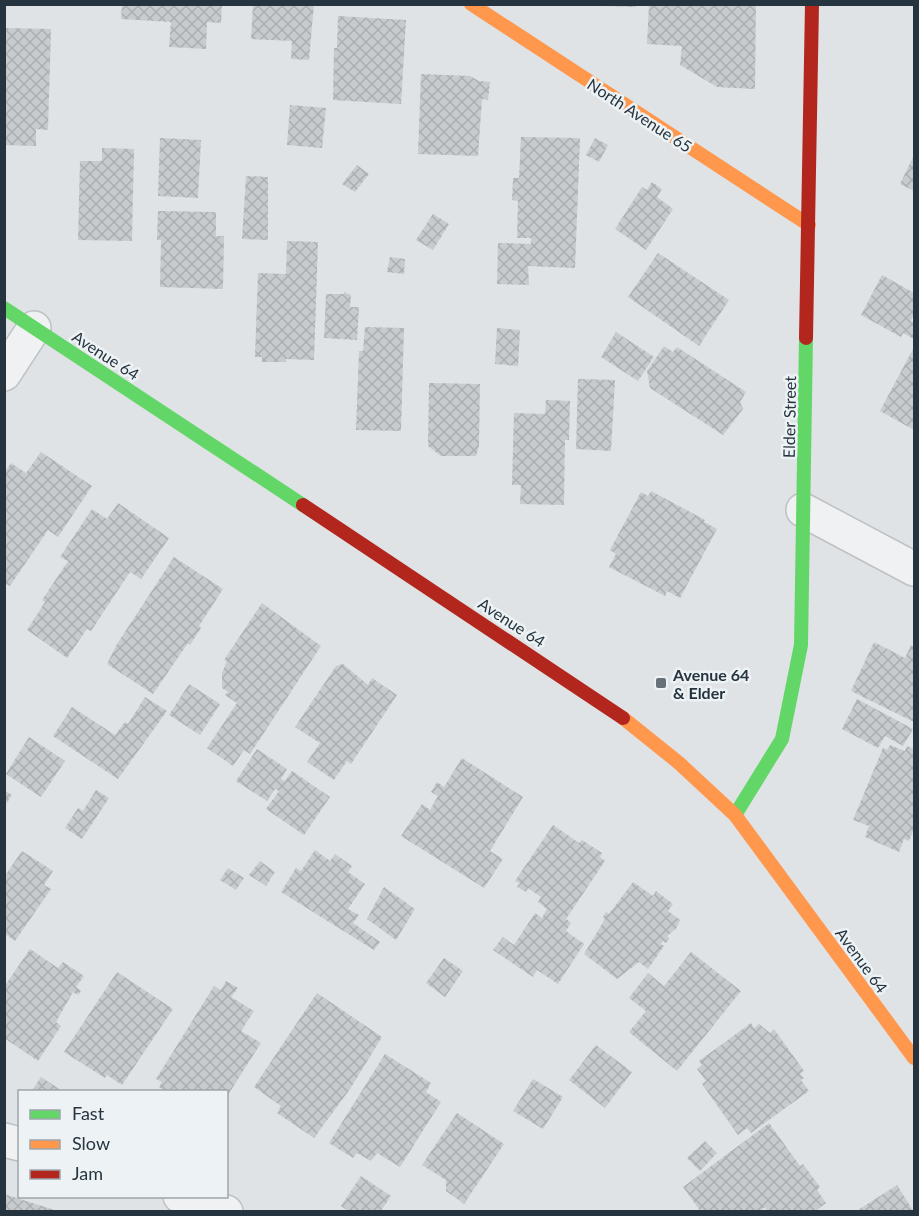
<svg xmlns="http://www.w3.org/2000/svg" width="919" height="1216" viewBox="0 0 919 1216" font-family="Lato,sans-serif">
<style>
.building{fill:url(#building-cross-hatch)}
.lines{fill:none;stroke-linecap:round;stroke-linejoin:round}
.street-casing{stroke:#bec1c3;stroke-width:36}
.street{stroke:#eff1f2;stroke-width:33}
.fast{stroke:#63d668;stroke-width:14}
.slow{stroke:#ff974d;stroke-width:14}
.jam{stroke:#b3261e;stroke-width:14}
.poi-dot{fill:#677179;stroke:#edf2f5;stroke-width:2}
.labels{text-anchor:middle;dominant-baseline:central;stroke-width:5;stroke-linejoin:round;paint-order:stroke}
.street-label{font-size:16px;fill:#26343f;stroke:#edf2f5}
.poi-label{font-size:16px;font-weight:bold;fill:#26343f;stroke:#edf2f5;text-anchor:start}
</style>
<defs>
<pattern id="building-cross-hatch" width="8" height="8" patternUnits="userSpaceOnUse" patternTransform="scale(1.5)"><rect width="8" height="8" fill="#c8cbcd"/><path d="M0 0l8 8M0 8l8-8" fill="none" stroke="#acafb1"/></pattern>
</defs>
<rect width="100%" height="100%" fill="#e0e3e5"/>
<!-- building -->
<path class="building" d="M122,4H222L221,23L207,22L206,49L169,47L171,22L121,19Z
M253,4H314L309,60L291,59L292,41L251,39Z
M605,4H636V7L605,6Z
M649,4H756L755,89L717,87L680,65L682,46L647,44Z
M338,16L406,20L401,104L333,100L334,48H337Z
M4,28L51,29L48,130L36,129V146L4,145Z
M421,74L470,76L479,81L490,82L488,100L482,99L478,156L418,154Z
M290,105L326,108L322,148L287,145Z
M521,137L580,138L575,268L528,266L529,285L497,284L498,243L531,244V238H517L518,201L512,200L513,178H519Z
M160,138L201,140L198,198L158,196Z
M595,138L608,145L599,162L586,155Z
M102,148L134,149L132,241L78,240L80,161H102Z
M914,155V191L900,184Z
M357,165L369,174L355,192L342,184Z
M246,176L268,177V240L242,239Z
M652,182L662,189L657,197L673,209L646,250L615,229L642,187L647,190Z
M158,211L216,212V236H224L223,289L160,287L161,240H157Z
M433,214L449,224L433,250L416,240Z
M287,241L318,242L314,360L286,359V362H262V357H255L258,273L286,274Z
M658,253L729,300L699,346L628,297Z
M390,257L405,259L404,274L387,272Z
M882,275L914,293V314L911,321L914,323V339L903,333L901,337L861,315Z
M344,292L351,295L350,307H359L357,340L324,338L326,294H344Z
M365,327L404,328L401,431L356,430L359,351H363Z
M497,328L520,330L518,366L495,364Z
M616,332L654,357L638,381L601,357Z
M664,346L673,352L677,347L746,392L740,402L743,409L723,435L650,388L647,371Z
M914,347V430L880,411Z
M578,379L615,380L611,451L576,449Z
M429,383L480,384L479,446L476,456H441L428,446Z
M546,400L570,401L569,440H565L564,505L520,504L521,485H512L514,413L545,414Z
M41,452L92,486L58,537L48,530L10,586L4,583V473L11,463L26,473Z
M651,491L705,520L704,522L717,529L680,598L667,591L665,596L609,567L616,554L610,550L641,492L648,496Z
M118,503L169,538L141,579L130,572L91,631L87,629L67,658L27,630L45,602L42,600L68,561L60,557L92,509L107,519Z
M174,557L223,589L199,626L201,628L190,645L188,643L153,694L107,664L117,644Z
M262,603L321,646L250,754L244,750L233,766L207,748L237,703L225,695L228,692L222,688V673L227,661L224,660Z
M874,642L905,658L911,645L914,647V722L851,691Z
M343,664L368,685L372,678L397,695L351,764L347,761L334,780L307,762L320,743L295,727L336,666Z
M189,684L220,704L200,735L169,715Z
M145,697L167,711L118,779L53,736L72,707L115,735L125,722L128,724Z
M857,699L913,729L903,746L885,736L878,748L842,729Z
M29,737L65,761L41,797L6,774Z
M890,745L905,751L907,746L914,749V829L909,841L904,839L899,852L865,837L869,826L853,820L883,748L887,750Z
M257,749L287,769L281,779L285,781L292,771L330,797L304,835L266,809L279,791L275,789L267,801L236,781Z
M462,758L523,797L490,851L503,859L484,888L401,836L422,804L430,810L438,796L431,792L437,782L444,787Z
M4,790L12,795L4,807Z
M96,790L109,798L82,839L65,828L78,808L83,811Z
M553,825L579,843L582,840L602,853L600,857L605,861L566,919L571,923L566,931L584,944L558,984L537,970L533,977L493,950L503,937L514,945L535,913L542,918L547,909L538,902L541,897L528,888L526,892L517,887L520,883L515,881Z
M315,850L330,861L335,854L352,866L348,872L365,884L348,909L359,915L353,923L380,942L374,950L281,892L296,868L301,871Z
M22,851L53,871L44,885L51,889L15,941L4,933V877Z
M260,861L275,872L266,886L249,875Z
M228,868L244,878L236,890L220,880Z
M633,882L653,896L656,891L673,904L668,911L680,920L676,929L667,936L669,938L666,943L663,941L661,944L664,946L648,969L639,962L617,979L584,954L605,919L603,917L606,912L609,914Z
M384,887L415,909L396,940L367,919Z
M30,949L58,968L63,962L84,976L76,987L81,991L78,995L73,992L69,999L56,1022L61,1026L38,1061L4,1038V987Z
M691,952L741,991L677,1071L629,1032L646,1011L629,998L648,973L664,986Z
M444,958L463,971L445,997L426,983Z
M117,972L173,1009L122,1085L107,1075L105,1078L64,1052Z
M226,981L238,988L231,997L254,1011L241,1031L261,1043L226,1098V1092H175L171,1089L166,1092L159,1087L162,1082L156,1079L214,986L221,990Z
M317,993L382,1037L350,1089L314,1138L277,1113L281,1106L254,1087Z
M751,1023L754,1028L759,1024L770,1033L774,1029L804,1071L800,1074L804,1078L801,1080L809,1091L751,1133L747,1128L738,1135L702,1084L706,1081L697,1069L702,1065L699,1061Z
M596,1045L632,1072L605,1108L569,1080Z
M385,1054L431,1083L426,1092L441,1102L400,1167L377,1153L371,1161L357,1153L353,1158L329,1143Z
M41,1077L64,1092H31Z
M533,1079L563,1097L543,1129L513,1111Z
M457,1113L504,1144L464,1204L446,1191V1180L422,1165Z
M769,1123L800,1166L803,1164L820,1187L817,1190L826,1203L814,1212H768L765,1207L759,1212H701L683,1187Z
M705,1141L717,1153L700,1171L687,1158Z
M361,1176L391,1196L380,1212H350L341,1206Z
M897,1185L914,1212H855Z
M4,1194L58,1211L57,1212H4Z"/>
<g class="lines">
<defs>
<path id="street" d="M4,374L34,328
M803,510L914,569
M4,1140L20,1144
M180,1196L226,1212"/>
</defs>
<!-- street casing -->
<use href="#street" class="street-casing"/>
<!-- street -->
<use href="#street" class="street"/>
<!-- fast -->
<path class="fast" d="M4,308L303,505
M735,815L782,739L801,645L806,338"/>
<!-- slow -->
<path class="slow" d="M471,4L809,225
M623,718L679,763L735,815L914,1058"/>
<!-- jam -->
<path class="jam" d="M806,338L812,4
M303,505L623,718"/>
</g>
<!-- markers -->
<rect class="poi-dot" x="655" y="677" width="12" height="12" rx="3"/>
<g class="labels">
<!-- street labels -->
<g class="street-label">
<text transform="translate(640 115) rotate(33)">North Avenue 65</text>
<text transform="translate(106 355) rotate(33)">Avenue 64</text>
<text transform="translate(789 417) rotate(-89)">Elder Street</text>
<text transform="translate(512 622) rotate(33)">Avenue 64</text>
<text transform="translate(862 960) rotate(54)">Avenue 64</text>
</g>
<!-- poi labels -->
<g class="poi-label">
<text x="673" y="674">Avenue 64<tspan x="673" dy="18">&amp; Elder</tspan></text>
</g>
</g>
<!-- border -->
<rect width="919" height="1216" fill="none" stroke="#26343f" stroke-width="12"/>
<!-- legend -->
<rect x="18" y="1090" width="210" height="108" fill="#edf2f5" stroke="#9da6ac" stroke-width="1.5"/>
<rect x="30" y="1110" width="30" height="9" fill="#63d668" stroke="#9da6ac" stroke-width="1.5"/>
<text x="72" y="1120" font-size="18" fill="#26343f">Fast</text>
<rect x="30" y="1140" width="30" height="9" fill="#ff974d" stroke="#9da6ac" stroke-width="1.5"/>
<text x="72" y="1150" font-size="18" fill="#26343f">Slow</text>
<rect x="30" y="1170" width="30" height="9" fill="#b3261e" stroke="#9da6ac" stroke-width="1.5"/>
<text x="72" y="1180" font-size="18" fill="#26343f">Jam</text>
</svg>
